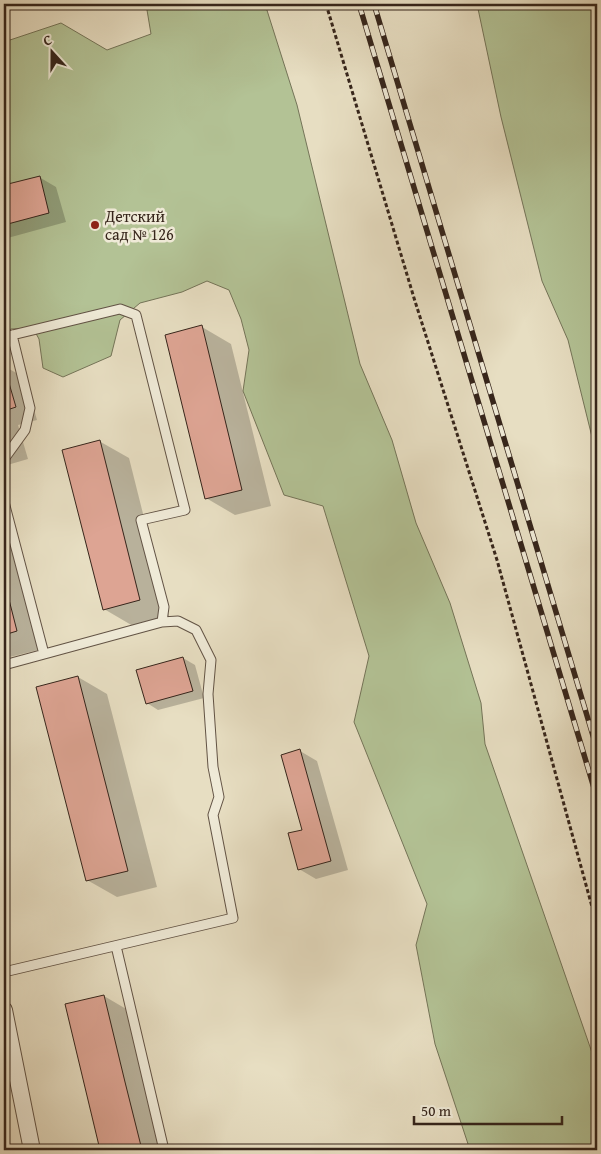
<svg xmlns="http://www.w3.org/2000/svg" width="601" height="1154" viewBox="0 0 601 1154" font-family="'Gentium Book Plus',serif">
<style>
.green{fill:#b3c295;stroke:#747458}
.shadow{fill:#0003}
.building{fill:#dda493;stroke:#36251b}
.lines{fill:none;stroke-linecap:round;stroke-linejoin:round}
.service-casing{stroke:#625345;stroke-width:11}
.minor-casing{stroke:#625345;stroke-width:18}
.path{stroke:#36251b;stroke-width:3;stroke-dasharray:4 2.5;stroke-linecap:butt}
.service{stroke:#efead7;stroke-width:9}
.minor{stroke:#efead7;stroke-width:16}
.rail-casing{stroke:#36251b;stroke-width:5.5}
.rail{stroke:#efead7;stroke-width:4;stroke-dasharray:11;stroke-linecap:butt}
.poi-dot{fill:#8f2418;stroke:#efead7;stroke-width:2}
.labels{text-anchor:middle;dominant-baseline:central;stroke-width:5;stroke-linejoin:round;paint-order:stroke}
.poi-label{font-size:16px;fill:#36251b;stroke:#efead7;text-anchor:start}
</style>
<rect width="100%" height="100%" fill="#e7dec2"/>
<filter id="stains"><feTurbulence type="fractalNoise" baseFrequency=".004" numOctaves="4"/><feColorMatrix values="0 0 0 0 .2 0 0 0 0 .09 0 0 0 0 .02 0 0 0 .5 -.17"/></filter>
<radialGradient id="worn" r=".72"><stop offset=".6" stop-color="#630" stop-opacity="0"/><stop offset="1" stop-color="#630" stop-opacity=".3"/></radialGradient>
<!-- green -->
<path class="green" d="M146,4H265L297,105L360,364L392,440L416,523L450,603L481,703L485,744L597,1067V1150H470L435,1044L416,945L427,904L354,722L369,656L323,506L284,495L243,391L249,350L241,319L229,290L207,281L182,292L140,303L120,320L111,356L63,377L43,368L39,339L33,328L11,329L4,334V42L61,23L107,50L151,34Z
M477,4H597V444L593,441L568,340L542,281L501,117Z"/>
<!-- shadow -->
<path class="shadow" d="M39,177L56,187L66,222L4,239V187Z
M202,327L231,344L271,506L235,515L206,498Z
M4,366L25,378L37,420L18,425L28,459L4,466Z
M99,441L129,458L169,617L133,626L104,609Z
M4,489L46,648L10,657L4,654Z
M183,658L195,665L204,698L158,710L147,703Z
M78,677L107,694L157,887L117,897L87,880Z
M300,751L317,761L348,870L316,879L299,869L303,831Z
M104,996L133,1013L166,1150H102L67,1005Z"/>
<!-- building -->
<path class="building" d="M40,176L49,213L4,225V185Z
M202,325L242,490L205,499L165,335Z
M4,366L16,407L4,411Z
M100,440L140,600L103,610L62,450Z
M4,580L17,631L4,635Z
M183,657L193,691L146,704L136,670Z
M78,676L128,871L86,881L36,687Z
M300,749L331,861L298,870L288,833L302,830L281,755Z
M104,995L125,1082L142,1150H100L65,1004Z"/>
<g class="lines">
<defs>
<path id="service" d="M4,337L120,309L136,315L185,510L141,520L164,607L162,622L4,665
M4,459L25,430L30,408L12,335
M4,502L44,654
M116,946L164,1150
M4,972L233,918L213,815L219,797L213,767L208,694L211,660L196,630L178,621L162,622"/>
<path id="minor" d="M4,1010L32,1150"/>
</defs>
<!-- service casing -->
<use href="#service" class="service-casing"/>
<!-- minor casing -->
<use href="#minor" class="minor-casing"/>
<!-- path -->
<path class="path" d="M326,4L414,298L497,560L597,925"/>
<!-- service -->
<use href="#service" class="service"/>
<!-- minor -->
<use href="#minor" class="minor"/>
<defs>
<path id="rail" d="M359,4L597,798
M374,4L597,749"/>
</defs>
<!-- rail casing -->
<use href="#rail" class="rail-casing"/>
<!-- rail -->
<use href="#rail" class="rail"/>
</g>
<!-- markers -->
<circle class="poi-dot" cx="95" cy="225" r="5"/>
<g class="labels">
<!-- poi labels -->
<g class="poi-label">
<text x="105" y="216">Детский<tspan x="105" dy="18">сад № 126</tspan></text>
</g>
</g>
<!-- margin -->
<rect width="601" height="1154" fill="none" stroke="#e7dec2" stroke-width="20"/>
<rect x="5" y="5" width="591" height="1144" fill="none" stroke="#36251b" stroke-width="2.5"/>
<rect x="10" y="10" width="581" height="1134" fill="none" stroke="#36251b"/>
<!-- north arrow -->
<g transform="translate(52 52) rotate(339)" stroke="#efead7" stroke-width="4" paint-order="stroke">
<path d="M0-4L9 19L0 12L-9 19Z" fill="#36251b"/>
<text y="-8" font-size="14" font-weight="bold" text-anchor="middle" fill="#36251b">С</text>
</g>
<!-- scale -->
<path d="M414 1116v8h148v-8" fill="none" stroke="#36251b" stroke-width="2.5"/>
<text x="421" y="1116" font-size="15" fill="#36251b" stroke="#efead7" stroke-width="4" paint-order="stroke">50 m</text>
<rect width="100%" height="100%" filter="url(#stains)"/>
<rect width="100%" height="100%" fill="url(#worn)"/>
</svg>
